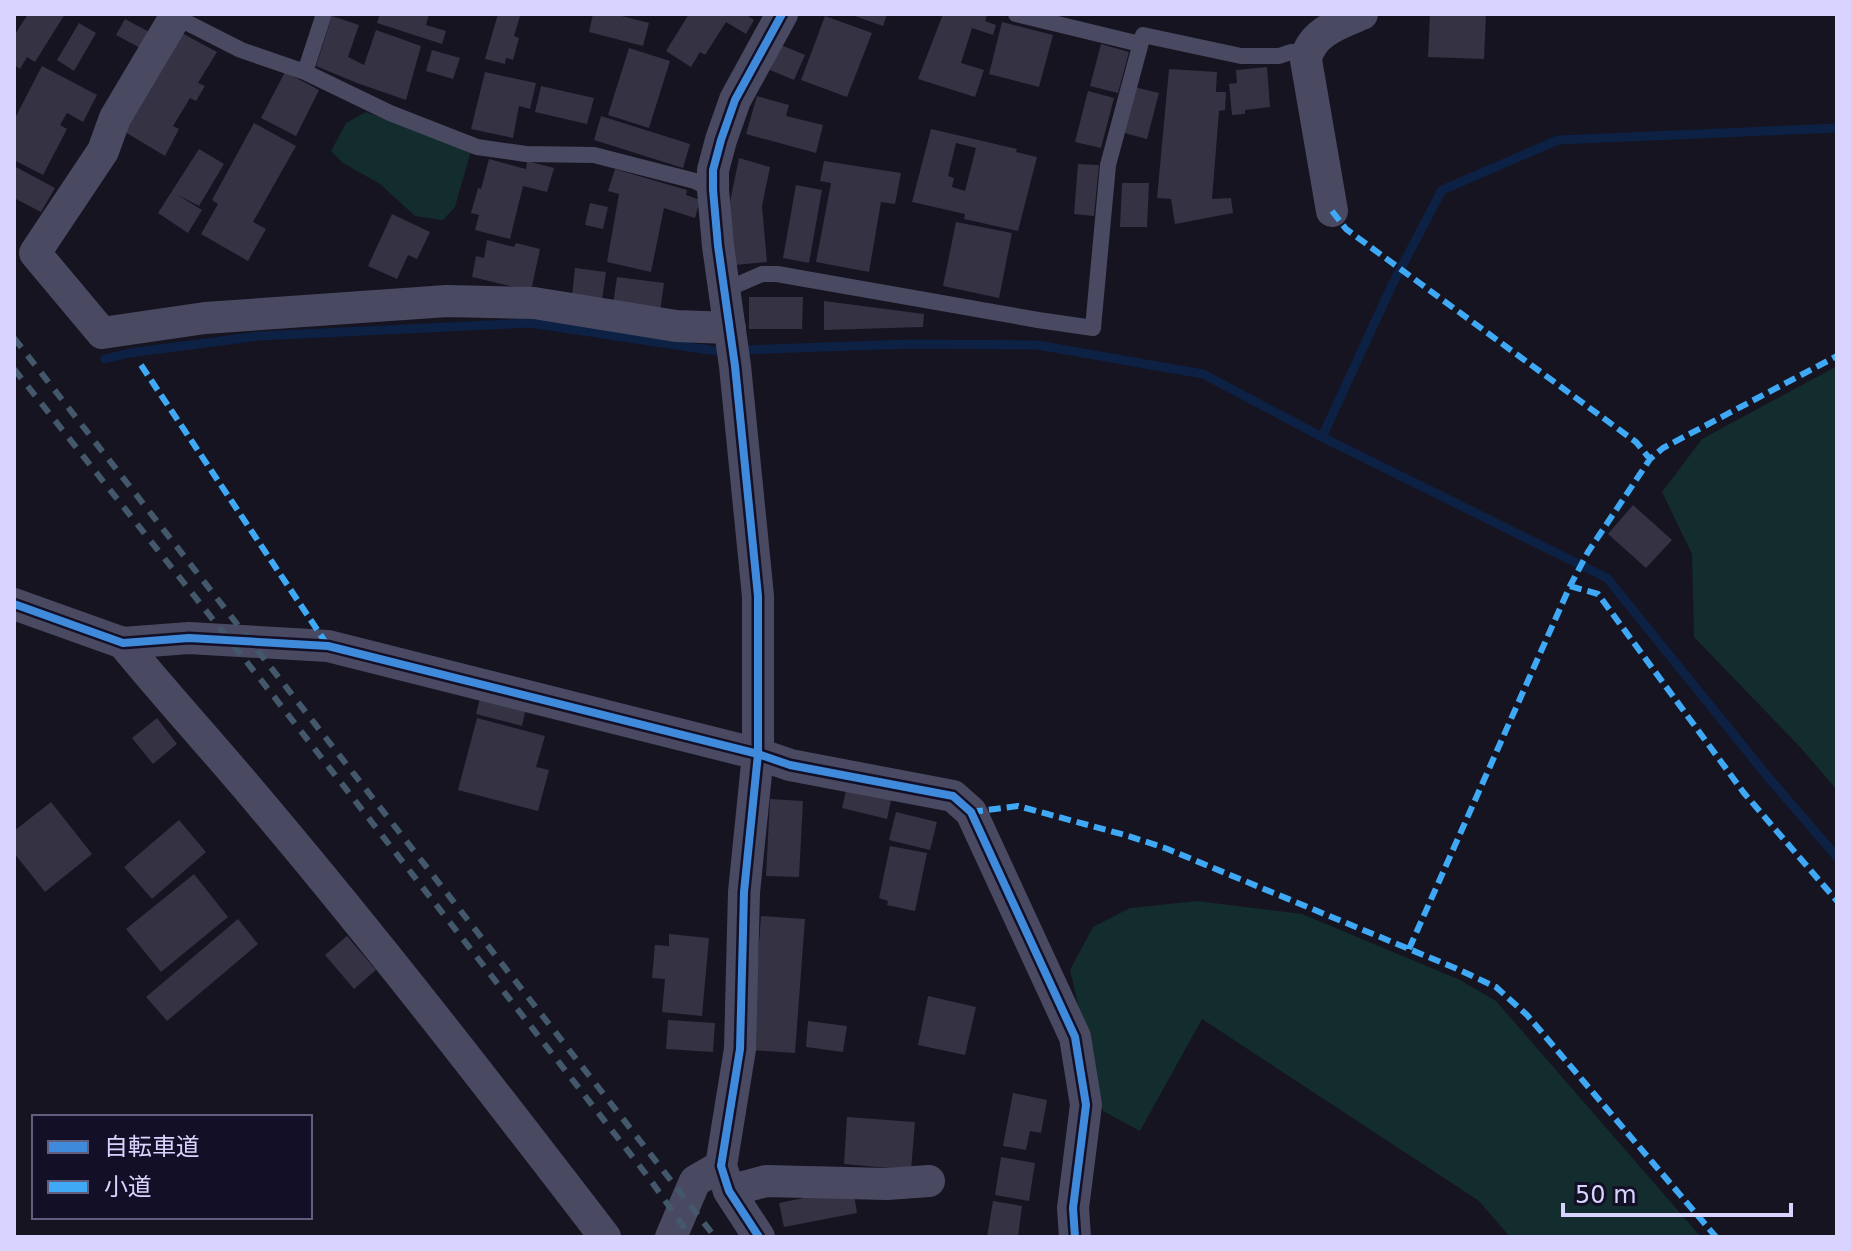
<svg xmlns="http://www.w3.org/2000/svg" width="1851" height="1251" viewBox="0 0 1851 1251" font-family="'DejaVu Sans','Noto Sans JP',sans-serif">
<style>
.green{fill:#132c2d}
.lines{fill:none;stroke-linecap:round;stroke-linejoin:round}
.stream{stroke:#0d2144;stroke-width:9}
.building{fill:#343243;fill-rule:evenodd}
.lane{stroke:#4a4962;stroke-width:16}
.street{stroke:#4a4962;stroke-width:32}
.rail{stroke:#43596b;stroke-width:6;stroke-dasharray:12 10;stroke-linecap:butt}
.quiet{stroke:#3fa9f5;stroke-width:6;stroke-dasharray:12 6;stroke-linecap:butt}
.cycleway-casing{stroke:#130f26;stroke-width:13}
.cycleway{stroke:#408adc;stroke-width:8}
</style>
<rect width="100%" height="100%" fill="#161421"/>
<!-- green -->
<path class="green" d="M366,112L471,151L455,207L443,220L415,216L380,184L343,163L331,151L346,123Z
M1837,366V790L1801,748L1694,637L1692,554L1662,492L1702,439Z
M1197,901L1302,914L1460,980L1496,1001L1701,1237H1510L1479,1201L1202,1019L1140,1131L1103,1111L1070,970L1093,927L1130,908Z"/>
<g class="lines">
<!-- stream -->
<path class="stream" d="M105,359L129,353L259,336L530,323L716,351L909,344L1037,345L1203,374L1322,437L1607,578L1768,777L1837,857
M1322,437L1392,285L1442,190L1558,140L1837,128"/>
</g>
<!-- building -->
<path class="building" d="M28,14H65L35,62L27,57L20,69L14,65V36Z
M380,14H429L426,25L446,31L442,44L377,23Z
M498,14H516L520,16L514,36L519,38L513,60L506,58L505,64L485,59Z
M593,14H614L649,23L643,46L589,32Z
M689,14H745L754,20L746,34L726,22L705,55L700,52L691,67L666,51Z
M849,14H887L883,26Z
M943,14L987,15L985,21L996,25L993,35L972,28L961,63L984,70L975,97L918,79Z
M1430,14H1486L1484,59L1428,57Z
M332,16L359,25L348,57L364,65L376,30L421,46L406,100L357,83L316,66Z
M825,16L872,33L847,97L801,80Z
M125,19L153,34L144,50L116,35Z
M1002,22L1053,35L1039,87L989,74Z
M79,23L96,33L74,71L57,60Z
M178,31L217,52L198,83L205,86L196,101L190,98L173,126L179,129L165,156L125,132Z
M1101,44L1129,52L1118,93L1090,86Z
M781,45L805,55L794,80L770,70Z
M629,48L670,61L649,128L608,115Z
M432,50L460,58L453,79L426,71Z
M42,66L97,95L83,122L67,113L60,125L67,129L43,175L14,160V120Z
M1267,67L1270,107L1245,110V114L1232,115L1229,84L1237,83L1236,70Z
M1169,69L1217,72L1216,92H1226L1225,110L1219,111L1212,199L1231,198L1233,213L1175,224L1171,199L1157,198Z
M285,72L319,90L296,136L261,118Z
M485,72L536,83L530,109L519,106L513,138L471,129Z
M541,86L594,98L587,124L535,112Z
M1130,86L1159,93L1147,139L1117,131Z
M1088,91L1114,98L1101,148L1075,142Z
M757,96L789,105L786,116L823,125L816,153L746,134Z
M601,116L690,144L683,168L594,140Z
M254,123L296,146L253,222L266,229L248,261L201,234L218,204L212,200Z
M931,129L1017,149L1016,152L1037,157L1018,231L964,219L965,214L912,202ZM956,143L976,148L965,191L952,187L954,178L948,176Z
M199,149L224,164L199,206L176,194L202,210L188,233L158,213Z
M739,158L770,167L762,206L767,262L735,265L729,207Z
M489,159L526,169L527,161L554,168L547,192L523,186L510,239L475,230L479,215L471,213L478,188L481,189Z
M824,161L901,173L895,204L881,202L869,272L816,262L831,183L820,181Z
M1078,164L1099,165L1094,216L1074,214Z
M14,166L55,188L41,212L14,198Z
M615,169L687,190L686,195L700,200L695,218L664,208L651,272L607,262L619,194L608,191Z
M1122,183H1149L1147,227H1120Z
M796,185L822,190L809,263L783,258Z
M590,203L608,207L603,229L585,225Z
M392,214L430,232L417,259L408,255L397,279L368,266Z
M956,222L1012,233L999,298L943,286Z
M487,240L514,247L516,243L540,249L531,291L472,277L476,256L484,258Z
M575,268L606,272L602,300L572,296Z
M617,277L664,283L660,312L613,304Z
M749,297H803L802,329H749Z
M824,301L924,314L923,327L824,330Z
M1633,505L1672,540L1646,568L1608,534Z
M483,687L528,699L522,726L476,714Z
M157,718L177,744L153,764L132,738Z
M477,718L545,736L536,767L549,770L538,811L458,790Z
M849,777L894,787L887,819L842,808Z
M770,799L803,801L799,877L766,876Z
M51,802L92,854L45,892L14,853V831Z
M896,812L937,822L930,850L889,840Z
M179,820L206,852L152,899L124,867Z
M890,846L927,853L915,911L887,905L888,901L879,898Z
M194,874L228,917L161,972L126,929Z
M761,916L805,919L795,1053L751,1050Z
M238,919L258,944L167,1021L146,997Z
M669,934L709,938L702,1016L662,1012L665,979L652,978L655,945L669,946Z
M347,936L376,970L354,989L325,955Z
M928,996L976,1007L965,1055L918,1045Z
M668,1020L715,1023L713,1052L666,1049Z
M808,1021L847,1026L843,1052L806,1047Z
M1013,1093L1047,1100L1041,1133L1030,1131L1026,1150L1003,1146Z
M847,1117L915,1122L911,1170L844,1164Z
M1001,1157L1035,1163L1029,1201L995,1195Z
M853,1188L857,1213L784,1227L779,1203Z
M993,1201L1022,1206L1018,1237H987Z"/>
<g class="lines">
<!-- lane -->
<path class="lane" d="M1016,14L1140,44
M172,15L241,50L305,72L390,113L477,147L526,154L594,155L695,181L713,190
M305,72L324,14
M725,290L762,274H777L1038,320L1093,328L1108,165L1143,35L1241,56H1279L1291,52L1307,51"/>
<!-- street -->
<path class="street" d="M175,17L115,118L103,151L35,253L102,333L205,318L447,301L534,303L676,326L730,328
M1332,211L1306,60C1310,33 1340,23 1362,14
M14,604L123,643L189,638L328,646L758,754L790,765L953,796L971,812L1075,1037L1086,1105L1073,1208L1075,1237
M123,643C168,698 216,750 261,804C380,945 493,1091 605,1237
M729,1191L766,1181L887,1184L929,1181
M671,1237L695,1181L721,1166
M759,1237L729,1191L721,1166L740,1049L744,892L758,754V596L735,366L718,246L713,190V170L721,140L735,100L782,14"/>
<!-- rail -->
<path class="rail" d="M14,338L715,1237
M14,369L261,680L649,1178L691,1237"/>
<!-- quiet -->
<path class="quiet" d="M1332,211L1346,229L1636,442L1650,459
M141,365L328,646
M1570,586L1598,594L1744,793L1837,901
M971,812L1018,806L1125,835L1165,848L1455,968L1496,987L1527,1015L1716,1237
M1409,949L1570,586L1588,552L1650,459L1663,448L1837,356"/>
<defs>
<path id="cycleway" d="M14,604L123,643L189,638L328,646L758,754L790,765L953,796L971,812L1075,1037L1086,1105L1073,1208L1075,1237
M759,1237L729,1191L721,1166L740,1049L744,892L758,754V596L735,366L718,246L713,190V170L721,140L735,100L782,14"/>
</defs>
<!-- cycleway casing -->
<use href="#cycleway" class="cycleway-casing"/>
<!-- cycleway -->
<use href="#cycleway" class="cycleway"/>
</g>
<!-- border -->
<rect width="1851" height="1251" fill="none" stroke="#d9d4ff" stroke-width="32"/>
<!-- legend -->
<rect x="32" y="1115" width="280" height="104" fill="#130f26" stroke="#625e7d" stroke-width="2"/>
<rect x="48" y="1141" width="40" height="12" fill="#408adc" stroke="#625e7d" stroke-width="2"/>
<text x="104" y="1155" font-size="24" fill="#d9d4ff">自転車道</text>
<rect x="48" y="1181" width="40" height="12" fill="#3fa9f5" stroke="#625e7d" stroke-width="2"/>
<text x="104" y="1195" font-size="24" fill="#d9d4ff">小道</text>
<!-- scale -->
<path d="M1563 1203v12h228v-12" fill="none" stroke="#d9d4ff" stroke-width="4"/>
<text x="1575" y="1203" font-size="24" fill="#d9d4ff" stroke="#130f26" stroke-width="6" paint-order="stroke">50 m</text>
</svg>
